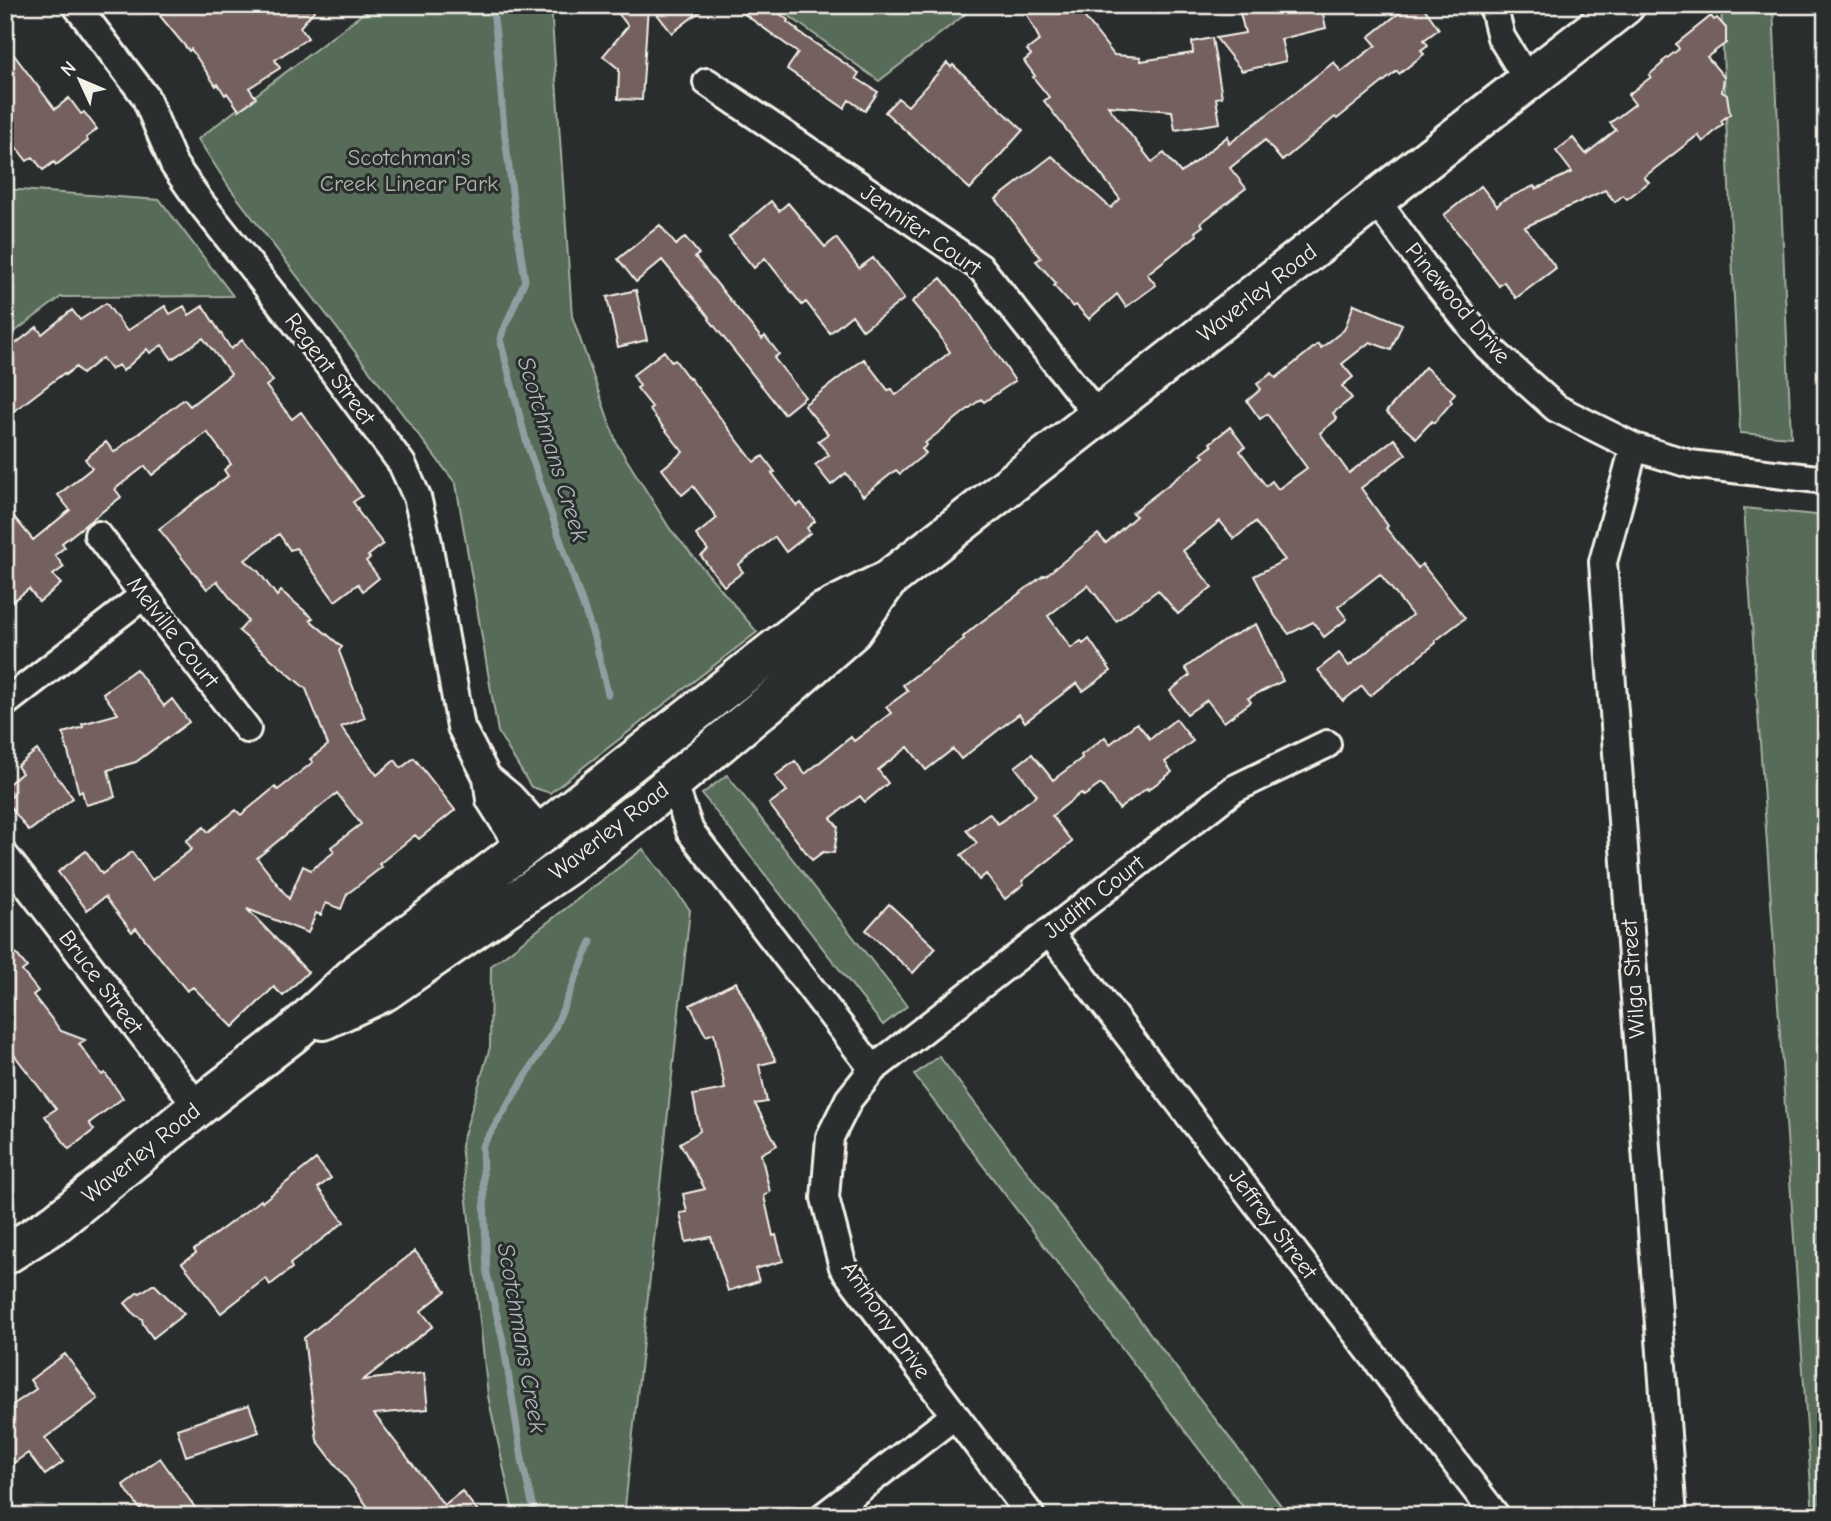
<svg xmlns="http://www.w3.org/2000/svg" width="1831" height="1521" viewBox="0 0 1831 1521" font-family="'Comic Neue',sans-serif">
<style>
.green{fill:#566c58;stroke:#a5aea0;stroke-width:2}
.lines{fill:none;stroke-linecap:round;stroke-linejoin:round}
.stream{stroke:#909ea1;stroke-width:7}
.building{fill:#746160;stroke:#f4f1e8;stroke-width:2;fill-rule:evenodd}
.street-casing{stroke:#f4f1e8;stroke-width:32}
.primary-casing{stroke:#f4f1e8;stroke-width:44}
.street{stroke:#2a2d2e;stroke-width:26}
.primary{stroke:#2a2d2e;stroke-width:38}
.labels{text-anchor:middle;dominant-baseline:central;stroke-width:6;stroke-linejoin:round;paint-order:stroke}
.park-label{font-size:23px;fill:#adb5a7;stroke:#2a2d2e}
.street-label{font-size:23px;fill:#f4f1e8;stroke:#2a2d2e}
.water-label{font-size:24px;font-style:italic;fill:#b1b9b9;stroke:#2a2d2e}
</style>
<rect width="100%" height="100%" fill="#2a2d2e"/>
<filter id="ink" filterUnits="userSpaceOnUse"><feTurbulence type="fractalNoise" baseFrequency=".0143" numOctaves="2"/><feDisplacementMap in="SourceGraphic" scale="14" xChannelSelector="R" yChannelSelector="G"/><feConvolveMatrix kernelMatrix="1 2 1 2 8 2 1 2 1" color-interpolation-filters="sRGB"/></filter>
<g filter="url(#ink)">
<!-- green -->
<path class="green" d="M374,5H551L572,316L617,444L670,529L757,632L550,793L531,787L498,732L456,484L229,187L198,139Z
M774,5H973L968,12L879,81Z
M1721,5H1773L1791,437L1740,433Z
M5,189L160,200L233,296L61,297L5,339Z
M1744,508L1826,516V1516H1813Z
M727,775L907,1006L883,1025L702,794Z
M643,849L690,910L624,1516H514L488,1396L461,1145L490,1047L491,966Z
M939,1056L1289,1516H1250L914,1075Z"/>
<g class="lines">
<!-- stream -->
<path class="stream" d="M492,5L496,34L504,129L515,215L525,280L500,339L527,444L595,640L608,694
M535,1516L523,1465L503,1341L487,1273L482,1147L554,1030L591,942"/>
</g>
<!-- building -->
<path class="building" d="M174,5H319L300,27L308,38L275,60L280,68L249,88L256,98L239,110L227,93L225,95L218,84L216,86L191,49L189,51L160,16Z
M612,5H648L642,100L618,99L619,69L603,56L628,26Z
M650,5H708L672,33Z
M732,5H768L788,20L787,22L798,30L797,31L859,73L856,78L878,92L865,111L849,100L844,108L787,69L798,53Z
M1022,5H1075L1114,55L1141,57V61L1193,53L1192,42L1212,38L1222,97L1216,98L1220,123L1175,130L1172,111L1108,106L1152,162L1164,153L1181,173L1228,136L1229,144L1334,62L1341,72L1376,45L1369,37L1409,5H1422L1439,29L1424,40L1428,45L1421,50L1424,54L1399,74L1397,71L1337,119L1335,117L1282,161L1265,140L1230,168L1246,188L1201,223L1203,226L1195,232L1197,235L1147,274L1156,285L1126,307L1117,294L1089,319L1076,305L1073,307L1054,286L1056,283L1036,261L1041,258L996,199L1052,156L1111,208L1120,199L1044,101L1049,97L1033,77L1035,76L1024,61L1031,55L1027,50L1040,40Z
M1238,5H1321L1326,28L1281,39L1286,61L1242,71L1216,38L1245,33Z
M1711,16L1714,20L1717,18L1726,28V43L1707,57L1724,77L1722,92L1727,95L1730,114L1721,121L1723,124L1703,142L1698,135L1644,177L1649,182L1627,199L1623,195L1615,202L1605,190L1525,227L1556,268L1516,298L1504,282L1499,286L1444,215L1481,186L1497,206L1503,200L1534,186L1536,189L1572,172L1556,151L1573,138L1586,154L1616,130L1610,123L1635,104L1628,95L1651,77L1649,75L1663,63L1662,62L1679,49L1676,44Z
M5,43L55,109L69,98L81,114L84,112L97,129L86,138L88,141L56,165L54,162L43,170L33,157L27,161L5,133Z
M947,63L951,67L953,65L1023,130L970,189L885,112L898,98L908,106Z
M771,201L779,211L788,203L825,247L836,238L859,268L873,258L904,299L863,330L852,315L830,333L806,302L802,305L765,258L754,268L729,237Z
M660,225L676,245L685,237L699,254L695,257L762,339L765,336L779,354L774,358L805,397L784,414L709,319L710,318L662,260L636,282L618,259Z
M941,278L966,308L1015,381L984,402L981,399L925,443L927,445L922,449L926,453L900,474L896,470L863,496L846,473L831,485L815,465L829,455L818,441L828,434L804,405L864,359L888,390L892,389L896,395L950,352L938,333L912,302Z
M636,290L647,340L618,347L607,297Z
M106,303L127,331L165,306L170,314L184,306L189,315L203,306L231,349L242,340L273,381L266,386L292,419L301,412L362,496L353,502L358,509L357,510L383,544L368,556L370,558L366,561L379,578L363,591L358,584L335,601L296,548L290,550L279,534L245,560L258,571L277,596L281,591L313,618L310,620L342,647L339,651L365,718L341,727L377,775L395,760L401,768L414,758L455,810L419,839L415,835L379,864L382,867L347,894L341,909L326,903L321,915L316,913L308,933L247,909L308,972L283,996L274,987L233,1027L193,987L187,991L136,928L132,932L105,897L87,910L58,872L86,851L102,874L132,852L152,880L192,849L186,841L204,827L208,832L236,810L241,815L275,787L278,790L313,762L310,759L328,745L306,689L239,631L248,621L217,581L207,589L159,529L228,476L224,470L231,464L207,432L152,475L145,466L115,489L121,497L62,543L65,547L55,555L64,567L53,575L61,584L39,602L29,589L5,607V506L33,540L70,510L58,495L92,468L85,459L106,442L114,452L184,399L190,406L231,374L203,338L172,359L162,345L150,353L147,349L123,371L118,365L111,370L102,358L82,374L76,367L65,375L64,373L5,418V352L37,327L42,334L72,310L80,320ZM337,793L361,824L331,847L334,852L311,870L303,866L289,899L257,858Z
M1354,304L1402,324L1391,350L1370,342L1342,364L1353,377L1342,386L1352,398L1333,413L1337,419L1320,433L1349,473L1394,439L1406,454L1361,488L1388,526L1386,528L1418,568L1422,564L1465,618L1435,641L1436,643L1370,696L1362,686L1343,701L1318,670L1339,653L1349,666L1412,615L1380,574L1338,607L1347,619L1324,637L1313,622L1289,634L1275,616L1254,576L1285,560L1255,522L1234,539L1220,521L1183,551L1212,587L1178,614L1158,590L1116,621L1088,585L1048,616L1071,648L1081,641L1083,644L1089,639L1111,671L1083,691L1077,683L1025,722L1019,714L961,759L953,749L926,770L908,747L878,770L888,783L865,802L860,796L831,818L838,827L834,853L823,852L812,860L769,804L787,791L775,776L795,761L805,774L851,737L854,741L891,713L886,707L908,691L903,685L964,639L963,637L973,628L1044,575L1045,576L1098,534L1106,543L1136,516L1132,513L1204,457L1201,454L1212,446L1210,443L1230,427L1245,447L1240,451L1266,486L1272,481L1278,489L1307,468L1267,414L1260,419L1247,401L1261,389L1257,384L1272,373L1276,378L1318,344L1321,348L1344,330Z
M664,351L672,362L675,360L689,379L690,378L754,462L763,456L775,472L772,473L797,506L801,503L815,521L807,528L810,533L786,552L775,537L738,565L743,572L724,586L701,556L708,550L696,535L717,518L693,486L682,495L662,469L683,452L649,409L652,407L637,388L640,386L633,375Z
M1425,367L1455,393L1450,399L1452,402L1434,423L1432,421L1416,438L1386,412Z
M1256,624L1283,681L1248,698L1251,702L1224,722L1207,700L1187,714L1170,691L1190,675L1185,668L1222,641Z
M136,669L164,706L172,699L189,722L136,762L108,770L115,797L86,805L82,791L79,793L63,733L83,727L82,724L118,714L103,693Z
M1176,719L1193,741L1165,762L1172,772L1148,790L1147,788L1119,809L1101,784L1084,796L1081,793L1052,816L1072,842L1022,881L1024,884L1005,899L986,874L979,880L961,855L977,843L966,830L989,813L998,824L1037,795L1015,767L1032,754L1053,780L1082,758L1081,755L1105,737L1110,744L1137,723L1150,739Z
M37,750L73,798L29,831L6,801L13,795L6,786L22,773L17,766Z
M889,904L936,948L913,973L866,930Z
M5,940L27,967L22,971L38,991L33,995L61,1031L85,1040L79,1044L102,1075L105,1073L123,1098L89,1123L94,1130L69,1149L45,1116L56,1109L5,1043Z
M736,982L776,1061L759,1065L767,1102L755,1104L777,1145L761,1154L770,1192L764,1196L773,1236L776,1235L783,1261L755,1269L759,1281L728,1291L711,1237L686,1242L680,1213L687,1212L683,1194L705,1189L680,1143L700,1131L693,1095L725,1089L714,1033L706,1036L690,1005Z
M316,1159L331,1178L318,1188L344,1222L290,1264L292,1268L270,1285L266,1278L221,1313L182,1263L196,1253L194,1250L261,1200L262,1202Z
M415,1251L446,1291L421,1311L433,1326L363,1380L424,1373L428,1409L374,1414L444,1505L462,1491L481,1516H375L317,1440L304,1338Z
M154,1284L184,1314L153,1338L143,1324L142,1319L135,1315L125,1303L138,1292L140,1293Z
M65,1354L98,1399L45,1438L63,1462L45,1475L28,1453L5,1469V1410L36,1389L30,1380Z
M249,1405L259,1432L186,1456L177,1429Z
M160,1458L201,1516H145L123,1485Z"/>
<g class="lines">
<defs>
<path id="street" d="M76,5L145,96L174,165L200,202L324,359L402,464L417,497L428,542L461,727L487,777L490,800L521,849
M1493,5L1501,37L1528,81
M707,82L981,268L1098,416
M1376,200L1434,280L1487,346L1556,408L1634,447L1690,464L1826,480
M1634,447L1603,562L1673,1516
M98,535L247,729
M5,703L144,595
M487,777L510,796L543,832
M673,782L690,831L873,1069L849,1099L830,1137L825,1198L843,1267L1031,1516
M5,856L198,1107
M1049,932L1496,1516
M873,1069L1234,789L1327,744
M824,1516L954,1416"/>
<path id="primary" d="M323,1020L385,991L569,864L644,806L786,689L852,631L885,584
M5,1255L57,1222L198,1107L292,1034L359,972L521,849L820,614L888,580L1625,5"/>
</defs>
<!-- street casing -->
<use href="#street" class="street-casing"/>
<!-- primary casing -->
<use href="#primary" class="primary-casing"/>
<!-- street -->
<use href="#street" class="street"/>
<!-- primary -->
<use href="#primary" class="primary"/>
</g>
</g>
<g class="labels">
<!-- park labels -->
<g class="park-label">
<text x="409" y="157">Scotchman's<tspan x="409" dy="26">Creek Linear Park</tspan></text>
</g>
<!-- street labels -->
<g class="street-label">
<text transform="translate(921 230) rotate(35)">Jennifer Court</text>
<text transform="translate(1257 293) rotate(-38)">Waverley Road</text>
<text transform="translate(1458 303) rotate(50)">Pinewood Drive</text>
<text transform="translate(330 369) rotate(53)">Regent Street</text>
<text transform="translate(173 632) rotate(52)">Melville Court</text>
<text transform="translate(609 831) rotate(-38)">Waverley Road</text>
<text transform="translate(1094 897) rotate(-38)">Judith Court</text>
<text transform="translate(1633 979) rotate(-94)">Wilga Street</text>
<text transform="translate(101 982) rotate(53)">Bruce Street</text>
<text transform="translate(141 1153) rotate(-39)">Waverley Road</text>
<text transform="translate(1273 1224) rotate(53)">Jeffrey Street</text>
<text transform="translate(886 1320) rotate(55)">Anthony Drive</text>
</g>
<!-- water labels -->
<g class="water-label">
<text transform="translate(553 449) rotate(73)">Scotchmans Creek</text>
<text transform="translate(522 1338) rotate(80)">Scotchmans Creek</text>
</g>
</g>
<!-- margin -->
<rect width="1831" height="1521" fill="none" stroke="#2a2d2e" stroke-width="28"/>
<rect x="14" y="14" width="1803" height="1493" fill="none" stroke="#f4f1e8" stroke-width="2.5" filter="url(#ink)"/>
<!-- north arrow -->
<g transform="translate(80 80) rotate(314)" stroke="#2a2d2e" stroke-width="5" paint-order="stroke">
<path d="M0-5L12 26L0 18L-12 26Z" fill="#f4f1e8"/>
<text y="-10" font-size="19" font-weight="bold" text-anchor="middle" fill="#f4f1e8">N</text>
</g>
</svg>
